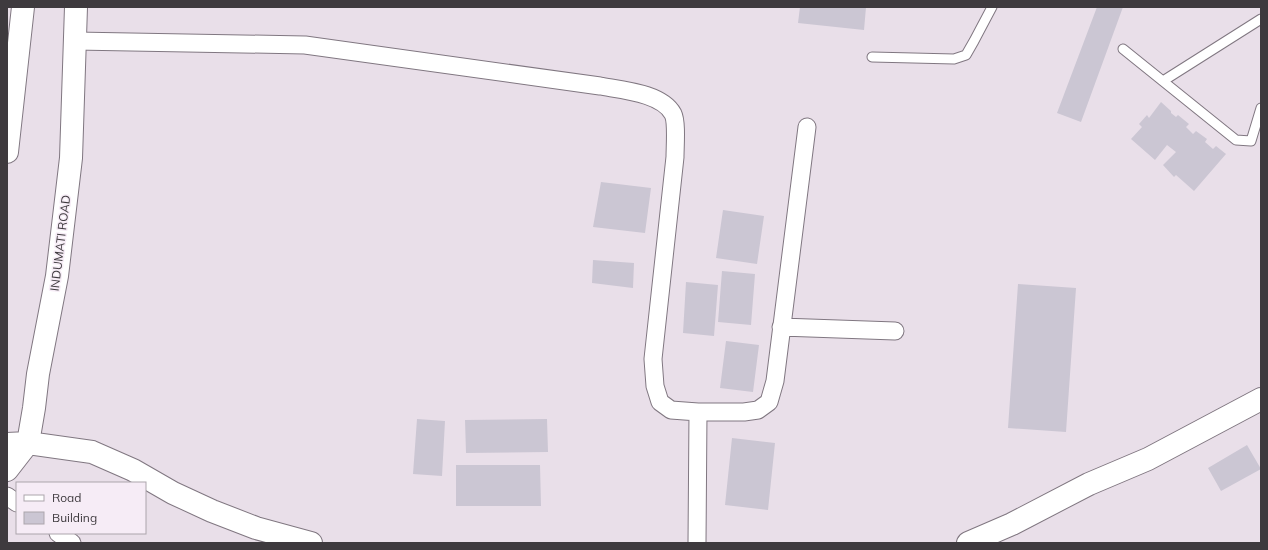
<svg xmlns="http://www.w3.org/2000/svg" width="1268" height="550" viewBox="0 0 1268 550" font-family="Mulish,sans-serif">
<style>
.building{fill:#cbc6d3}
.lines{fill:none;stroke-linecap:round;stroke-linejoin:round}
.lane-casing{stroke:#807781;stroke-width:11}
.street-casing{stroke:#807781;stroke-width:19}
.secondary-casing{stroke:#807781;stroke-width:24}
.lane{stroke:#fff;stroke-width:9}
.street{stroke:#fff;stroke-width:17}
.secondary{stroke:#fff;stroke-width:22}
.labels{text-anchor:middle;dominant-baseline:central;stroke-width:3;stroke-linejoin:round;paint-order:stroke}
.street-label{font-size:12px;fill:#3e3a3e;stroke:#f6ecf6}
</style>
<rect width="100%" height="100%" fill="#e9dfe9"/>
<!-- building -->
<path class="building" d="M800,7H866L864,30L798,23Z
M1097,7H1123L1081,122L1057,113Z
M1161,102L1171,111V113L1176,117L1178,115L1189,124L1186,127L1193,134L1196,131L1207,139L1205,142L1213,149L1216,146L1226,154L1194,191L1176,175L1174,177L1163,165L1176,152L1167,145L1155,160L1131,139L1142,127L1139,124L1147,115L1149,118Z
M601,182L651,188L645,233L593,227Z
M723,210L764,216L757,264L716,258Z
M593,260L634,263L633,288L592,283Z
M722,271L755,274L751,325L718,322Z
M686,282L718,285L714,336L683,333Z
M1018,284L1076,288L1066,432L1008,428Z
M726,341L759,345L753,392L720,388Z
M417,419L445,421L442,476L413,474Z
M547,419L548,452L466,453L465,420Z
M732,438L775,443L768,510L725,505Z
M1247,445L1261,469L1221,491L1208,468Z
M456,465H540L541,506H456Z"/>
<g class="lines">
<defs>
<path id="lane" d="M1123,49L1236,140L1251,141L1261,108
M872,57L954,59L966,55L974,41L992,7
M1163,81L1261,19"/>
<path id="street" d="M75,41L305,45L600,86C621,90 662,93 673,114C677,122 675,147 675,157L653,359L655,386L660,402L671,410L698,412H744L758,410L769,402L775,381L807,127
M781,327L895,331
M7,496L17,503
M58,533L72,543
M697,543L698,412"/>
<path id="secondary" d="M7,152L23,7
M7,444L28,443L92,452L133,470L173,493L212,511L256,528L311,543
M7,470L28,443L34,408L38,374L57,276L71,158L76,7
M968,543L1012,524L1089,484L1148,459L1261,399"/>
</defs>
<!-- lane casing -->
<use href="#lane" class="lane-casing"/>
<!-- street casing -->
<use href="#street" class="street-casing"/>
<!-- secondary casing -->
<use href="#secondary" class="secondary-casing"/>
<!-- lane -->
<use href="#lane" class="lane"/>
<!-- street -->
<use href="#street" class="street"/>
<!-- secondary -->
<use href="#secondary" class="secondary"/>
</g>
<g class="labels">
<!-- street labels -->
<g class="street-label">
<text transform="translate(60 243) rotate(-83)">INDUMATI ROAD</text>
</g>
</g>
<!-- border -->
<rect width="1268" height="550" fill="none" stroke="#3e3a3e" stroke-width="16"/>
<!-- legend -->
<rect x="16" y="482" width="130" height="52" fill="#f6ecf6" stroke="#aca5ac"/>
<rect x="24" y="495" width="20" height="6" fill="#ffffff" stroke="#aca5ac"/>
<text x="52" y="502" font-size="12" fill="#3e3a3e">Road</text>
<rect x="24" y="512" width="20" height="12" fill="#cbc6d3" stroke="#aca5ac"/>
<text x="52" y="522" font-size="12" fill="#3e3a3e">Building</text>
</svg>
